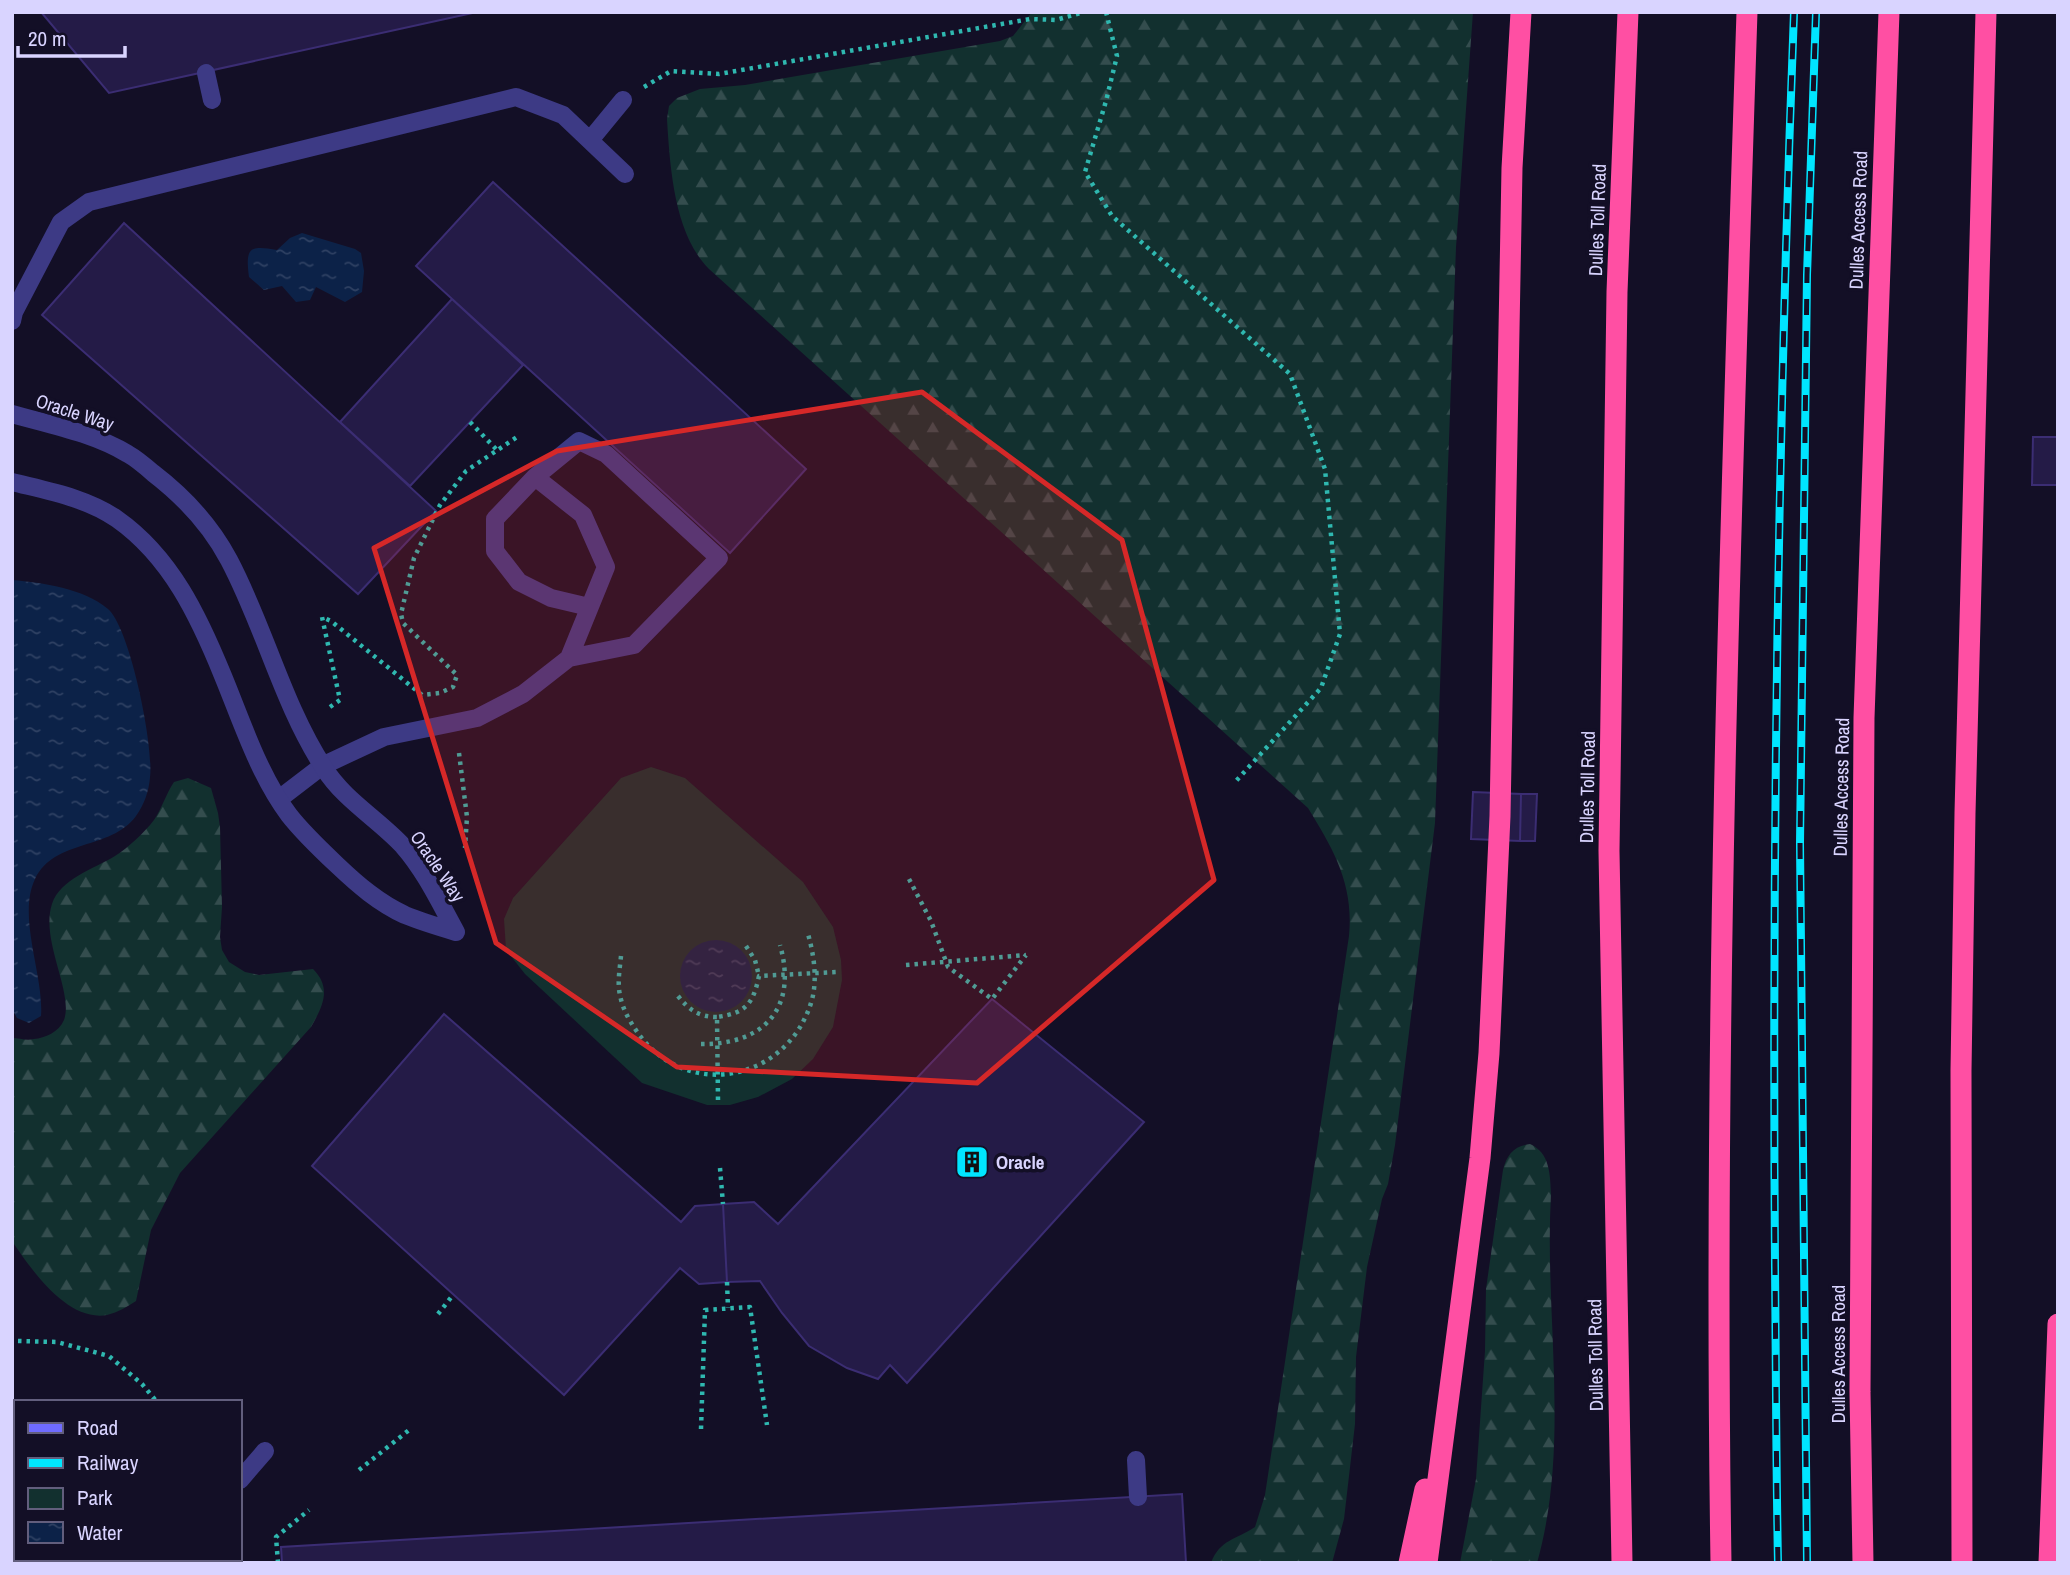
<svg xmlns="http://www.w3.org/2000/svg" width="2070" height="1575" viewBox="0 0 2070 1575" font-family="'Archivo Narrow',sans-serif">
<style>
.forest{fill:url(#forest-firs)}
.park{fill:#12302f}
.water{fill:url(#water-ripples)}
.building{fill:#241b47;stroke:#3b2d73;stroke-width:2}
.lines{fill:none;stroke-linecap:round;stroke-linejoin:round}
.path{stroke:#2fb8b0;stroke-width:4.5;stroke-dasharray:3.5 5;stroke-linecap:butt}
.lane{stroke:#3d3a85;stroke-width:18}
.street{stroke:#3d3a85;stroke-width:18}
.secondary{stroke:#6f6bff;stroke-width:18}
.highway{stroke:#ff4fa3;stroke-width:21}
.rail-casing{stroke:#00e5ff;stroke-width:8}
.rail{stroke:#130f26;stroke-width:5;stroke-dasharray:16;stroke-linecap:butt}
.marked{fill:#d62828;fill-opacity:0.2;stroke:#d62828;stroke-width:5;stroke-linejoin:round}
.labels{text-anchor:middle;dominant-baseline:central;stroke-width:7;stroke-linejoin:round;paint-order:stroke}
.street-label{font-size:19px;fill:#d9d4ff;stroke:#130f26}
.poi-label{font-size:19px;font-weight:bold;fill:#d9d4ff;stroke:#130f26;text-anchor:start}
</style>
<defs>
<pattern id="forest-firs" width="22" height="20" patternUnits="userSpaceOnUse" patternTransform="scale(1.75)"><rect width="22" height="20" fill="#12302f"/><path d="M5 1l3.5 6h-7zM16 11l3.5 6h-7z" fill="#344d4e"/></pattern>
<pattern id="water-ripples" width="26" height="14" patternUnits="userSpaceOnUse" patternTransform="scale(1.75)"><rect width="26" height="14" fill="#0c2248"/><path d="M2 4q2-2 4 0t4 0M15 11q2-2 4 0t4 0" fill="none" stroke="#2f4163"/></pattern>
</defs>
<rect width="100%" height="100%" fill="#130f26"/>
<!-- forest -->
<path class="forest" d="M1032,12H1473L1456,247L1435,823L1395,1145L1388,1184L1382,1199L1367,1267L1356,1357L1355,1424L1344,1519L1332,1563H1211C1220,1539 1236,1540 1255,1527L1265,1495L1349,936C1354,885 1334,850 1308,808L709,269C674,234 670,167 667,119L669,106L677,98L700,89L745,85L1000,41L1013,36Z
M188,778L211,788L218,813L220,827L222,907L220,937L222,950L229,962L245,972L259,975L313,969C332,988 323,1006 311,1027L180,1173L151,1230L136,1301C127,1307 118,1312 107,1315C67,1322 31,1269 12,1241V1038C19,1038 26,1041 34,1039C45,1038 59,1032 64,1020C74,993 40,940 52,904C60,879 94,869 115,856C129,847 144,833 154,820C162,808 166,794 174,782Z
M1530,1144C1550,1153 1550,1174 1551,1194C1544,1317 1571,1442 1537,1563H1460L1476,1479L1485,1351L1486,1289L1503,1170C1507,1154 1514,1146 1530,1144Z"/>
<!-- park -->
<path class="park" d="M651,767L685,778L803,882L833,927L841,960L842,980L833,1027L813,1059L792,1079L758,1097L730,1105H707L642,1083L525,974L506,950L504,919L513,898L621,778Z"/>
<!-- water -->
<path class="water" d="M302,233L355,249L361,253L364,271L362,292L345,302L316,287L310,300L296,302L282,286L264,290L249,277C245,247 250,245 277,250L290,238Z
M12,580C43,583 83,588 108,609C130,628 154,746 150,777C149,791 144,805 136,816C110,851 55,838 35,879C17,917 44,975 41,1016L29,1023L17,1018L12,1009Z
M680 976a36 36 0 1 1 72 0a36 36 0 1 1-72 0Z"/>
<!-- building -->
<path class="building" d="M41,12H477L109,93Z
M493,182L806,469L730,553L416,266Z
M124,223L436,511L358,594L42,315Z
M452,299L523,365L410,486L340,422Z
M2033,437H2057V485H2032Z
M1473,792L1521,794L1520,841L1471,839Z
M1521,794H1537L1535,841H1520Z
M992,999L1144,1122L907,1383L890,1365L878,1379L847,1368L809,1346L782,1313L760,1281L727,1282L723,1204L754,1202L778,1224Z
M444,1014L681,1222L695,1206L723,1204L727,1282L699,1284L680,1268L564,1395L312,1166Z
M1182,1494L1186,1563H282L281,1547Z"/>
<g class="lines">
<!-- path -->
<path class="path" d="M1106,12L1117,56L1106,101L1085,172L1112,216L1290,374L1325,469L1340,634L1321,688L1236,781
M644,87L671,71L719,74L1030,19L1056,20L1084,12
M470,422L496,449
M330,707L340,700L322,617L331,621L422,695L440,693L453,687L457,675L403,623L401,614L414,558L440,505L466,471L517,437
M459,753L467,817L465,848
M909,879L931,921L948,967L992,999L1026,955
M746,946L755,960L759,976
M621,956C620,967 618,978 619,989C621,1006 628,1019 638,1033C686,1101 786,1082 811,1003C818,981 814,955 808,934
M906,965L1026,955
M678,996C689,1010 699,1017 717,1017
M701,1044C764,1045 798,1008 780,945
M718,1100L717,1017C746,1013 753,1004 759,976L837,972
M720,1168L723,1204
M727,1282L728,1308
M438,1314L453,1295
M18,1341L57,1342L109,1356L142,1384L157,1402
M701,1429L705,1310L750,1307L767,1425
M359,1470L409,1430
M278,1563L276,1537L309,1510"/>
<!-- lane -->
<path class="lane" d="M206,73L212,100
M591,139L623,100
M12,321L14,312L61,222L89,202L516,97L563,115L625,174
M535,477L579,441L606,454L719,558L634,645L569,658
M279,799L322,766L384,737L477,718L523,694L569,658L606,567L583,515L535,477L495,519V551L519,582L551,598L589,607
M1136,1460L1138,1497
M240,1480L265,1451
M228,1559L229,1563"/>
<!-- street -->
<path class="street" d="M12,414C51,425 93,433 128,454C137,459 145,466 153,473C183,496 211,526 229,560C265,628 282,703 324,768C344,800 378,819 403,846C425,871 440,903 456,932
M12,482C48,491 87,498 117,519C171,557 199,617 223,676C242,722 259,775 289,815C303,833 320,849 337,865C358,885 379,903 405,915C422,922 439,927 456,932"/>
<!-- secondary -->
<path class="secondary" d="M12,1456L16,1466
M42,1559V1563"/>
<!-- highway -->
<path class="highway" d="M1409,1563L1425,1489
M1427,1563L1480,1158L1489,1053L1500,816L1512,168L1521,12
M1622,1563L1609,851L1617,292L1628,12
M1721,1563C1713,1046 1730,529 1747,12
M1863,1563L1860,1392L1864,718L1889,12
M1962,1563L1961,1071L1965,813L1986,12
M2049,1563L2058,1324"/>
<defs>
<path id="rail" d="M1778,1563C1776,1464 1776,1365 1775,1267C1772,848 1778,430 1794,12
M1807,1563L1800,843L1807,275L1816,12"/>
</defs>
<!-- rail casing -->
<use href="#rail" class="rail-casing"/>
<!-- rail -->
<use href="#rail" class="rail"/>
</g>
<!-- marked area -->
<path class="marked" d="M922,392L1122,540L1214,880L977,1083L677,1067L496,943L374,548L557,451Z"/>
<!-- icons -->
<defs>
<symbol id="building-square" viewBox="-11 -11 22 22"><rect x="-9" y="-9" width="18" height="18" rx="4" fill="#00e5ff" stroke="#130f26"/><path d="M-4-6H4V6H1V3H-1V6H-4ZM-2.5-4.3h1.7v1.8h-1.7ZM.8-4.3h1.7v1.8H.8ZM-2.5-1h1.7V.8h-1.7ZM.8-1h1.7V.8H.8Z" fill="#111"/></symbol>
</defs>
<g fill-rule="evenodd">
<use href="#building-square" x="953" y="1143" width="38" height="38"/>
</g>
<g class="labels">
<!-- street labels -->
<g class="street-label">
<text transform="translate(1597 220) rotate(-88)">Dulles Toll Road</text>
<text transform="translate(1858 220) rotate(-88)">Dulles Access Road</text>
<text transform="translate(75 412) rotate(18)">Oracle Way</text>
<text transform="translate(1587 787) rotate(-89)">Dulles Toll Road</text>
<text transform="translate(1841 787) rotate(-89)">Dulles Access Road</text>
<text transform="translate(438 866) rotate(56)">Oracle Way</text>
<text transform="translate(1838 1354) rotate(-90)">Dulles Access Road</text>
<text transform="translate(1595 1355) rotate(-91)">Dulles Toll Road</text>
</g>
<!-- poi labels -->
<g class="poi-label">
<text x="996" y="1162">Oracle</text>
</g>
</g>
<!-- border -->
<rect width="2070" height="1575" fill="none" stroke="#d9d4ff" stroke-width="28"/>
<!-- legend -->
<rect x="14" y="1400" width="228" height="161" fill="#130f26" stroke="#625e7d" stroke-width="2"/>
<rect x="28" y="1423" width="35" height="10" fill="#6f6bff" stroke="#625e7d" stroke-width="2"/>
<text x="77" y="1435" font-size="21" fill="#d9d4ff">Road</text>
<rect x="28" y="1458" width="35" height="10" fill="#00e5ff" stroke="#625e7d" stroke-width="2"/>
<text x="77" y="1470" font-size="21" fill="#d9d4ff">Railway</text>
<rect x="28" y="1488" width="35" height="21" fill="#12302f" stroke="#625e7d" stroke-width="2"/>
<text x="77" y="1505" font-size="21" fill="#d9d4ff">Park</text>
<rect x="28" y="1522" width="35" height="21" fill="url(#water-ripples)" stroke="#625e7d" stroke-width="2"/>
<text x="77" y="1540" font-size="21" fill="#d9d4ff">Water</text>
<!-- scale -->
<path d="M18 46v10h107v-10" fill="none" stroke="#d9d4ff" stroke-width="3.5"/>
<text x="28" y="46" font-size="21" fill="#d9d4ff" stroke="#130f26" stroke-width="5" paint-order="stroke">20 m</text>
</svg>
